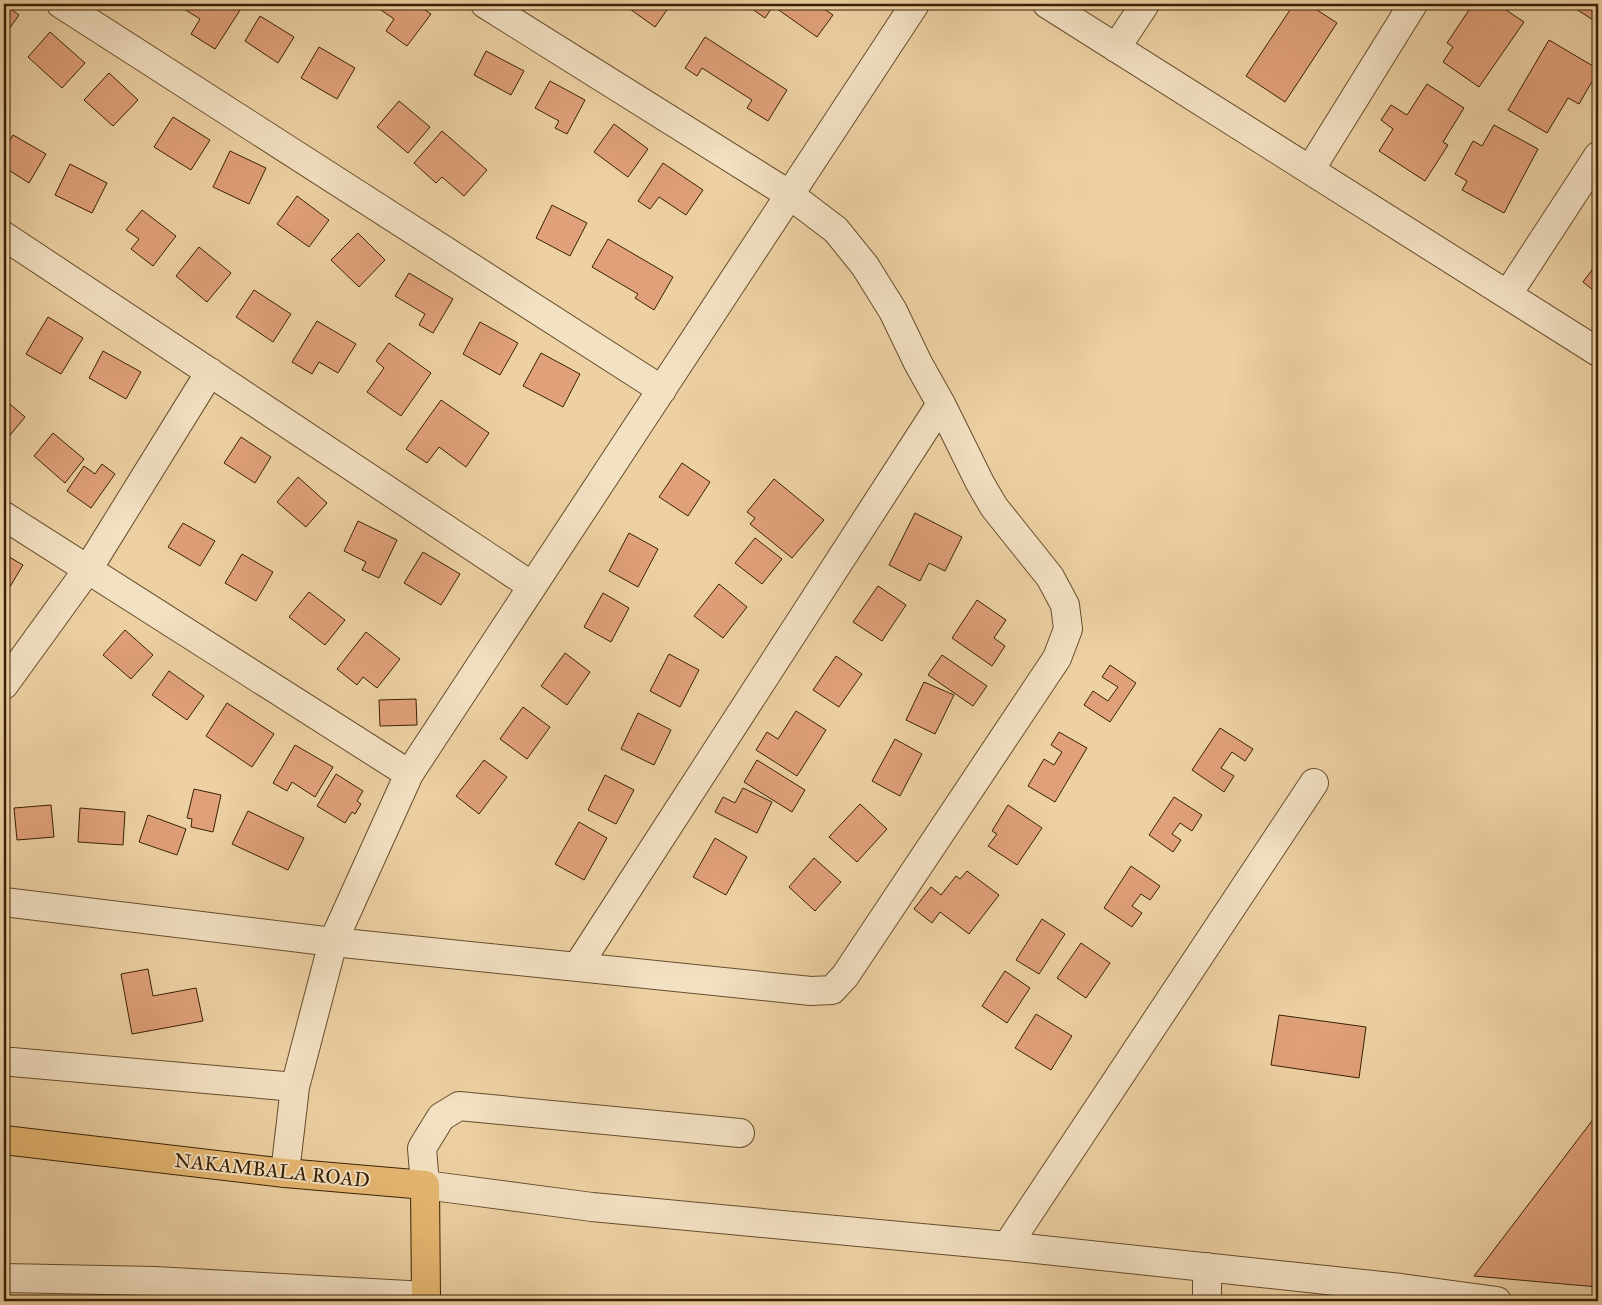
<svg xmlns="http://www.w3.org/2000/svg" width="1602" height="1305" viewBox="0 0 1602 1305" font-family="'IM FELL Great Primer',serif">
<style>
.building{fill:#e0a079;stroke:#392105}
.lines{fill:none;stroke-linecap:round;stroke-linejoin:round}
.minor-casing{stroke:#664d2c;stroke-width:30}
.major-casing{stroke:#392105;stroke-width:30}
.minor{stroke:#f3e1c3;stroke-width:28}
.major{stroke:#e6b872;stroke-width:28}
.labels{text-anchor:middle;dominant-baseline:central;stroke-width:4;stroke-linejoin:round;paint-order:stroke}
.street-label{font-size:20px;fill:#392105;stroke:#f3e1c3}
</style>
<rect width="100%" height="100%" fill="#edd1a3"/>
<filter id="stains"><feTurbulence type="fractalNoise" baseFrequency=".004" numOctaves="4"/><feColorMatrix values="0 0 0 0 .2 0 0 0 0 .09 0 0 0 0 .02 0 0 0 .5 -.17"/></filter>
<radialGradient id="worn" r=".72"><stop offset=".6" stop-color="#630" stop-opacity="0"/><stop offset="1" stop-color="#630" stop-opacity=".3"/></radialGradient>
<!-- building -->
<path class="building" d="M4,4L19,15L4,36Z
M176,4H244L215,49L191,34L200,19Z
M381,4H417L431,14L407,46L386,31L394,19L378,8Z
M623,4H671L655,27Z
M745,4H817L833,15L817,37L773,6L765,18Z
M1294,4H1308L1337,23L1285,102L1246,76Z
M1473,4L1481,9L1484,4H1497L1524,22L1479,87L1443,62L1453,47L1447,43Z
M1568,4H1598V23Z
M260,16L294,37L278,63L245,41Z
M50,32L85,63L62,88L28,57Z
M705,37L787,90L768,121L747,108L752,100L702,68L697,76L685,68Z
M1549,40L1598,69V71L1579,104L1568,98L1547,133L1508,110Z
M319,47L355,68L337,99L301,78Z
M486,51L524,71L511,95L474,75Z
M109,73L138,100L113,126L84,100Z
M550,81L585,100L567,134L555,128L559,121L535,108Z
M1427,84L1464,108L1443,142L1448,145L1425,181L1379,151L1393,129L1381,120L1391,105L1407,115Z
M399,101L430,127L408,153L377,127Z
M173,117L210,140L191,170L154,147Z
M614,124L648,149L628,177L594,152Z
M1494,125L1538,149L1504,213L1462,190L1467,181L1455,174L1473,141L1482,146Z
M442,131L487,170L464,196L442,177L436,183L414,163Z
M13,135L46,154L29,183L4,167V150Z
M230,151L266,168L249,204L213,187Z
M663,163L703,190L686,215L659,197L650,209L638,201Z
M70,164L107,183L92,213L55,195Z
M297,196L329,220L309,247L277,224Z
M552,205L587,223L570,256L536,238Z
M142,210L176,236L153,266L131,249L139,239L126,230Z
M358,233L385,260L359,287L331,260Z
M608,239L673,277L654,310L635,298L638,294L592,267Z
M199,247L231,273L207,302L176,276Z
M1598,262V294L1583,282Z
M409,273L453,299L433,333L419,325L425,314L395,296Z
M254,290L291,314L273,342L236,317Z
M48,317L83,338L61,374L26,354Z
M317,321L356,344L338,373L319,362L312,374L292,362Z
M480,322L518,343L500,375L463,354Z
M389,343L431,373L401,416L367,392L384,368L376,361Z
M103,351L141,372L126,399L89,378Z
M541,353L580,374L563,407L523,386Z
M4,399L25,417L6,440L4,439Z
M441,400L489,433L466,467L439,447L427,463L406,449Z
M53,433L84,459L65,483L34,456Z
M241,437L271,457L255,483L224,463Z
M682,463L710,482L688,516L659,497Z
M102,464L115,474L91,508L67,491L84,466L95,474Z
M298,477L327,503L306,527L277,502Z
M774,479L824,520L792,558L750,524L755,518L747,512Z
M915,513L962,537L945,571L929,563L920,581L889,565Z
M358,521L397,540L379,578L362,570L366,562L344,551Z
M183,523L215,541L200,566L168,547Z
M629,533L658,549L638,587L609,571Z
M755,538L782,559L762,584L735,563Z
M423,552L460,574L441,605L404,583Z
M4,554L23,565L5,595H4Z
M242,554L273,572L256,601L225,583Z
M719,584L747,607L723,638L694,616Z
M878,586L906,605L882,641L853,622Z
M309,592L345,620L325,645L289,617Z
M603,593L629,608L611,642L584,627Z
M977,600L1006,620L994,638L1005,646L992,666L952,638Z
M125,630L153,655L131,679L103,655Z
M366,632L400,659L377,688L363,677L357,685L337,669Z
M565,653L590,672L567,705L541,686Z
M669,654L699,670L680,707L650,691Z
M942,655L987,686L973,706L928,675Z
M836,656L862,674L839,707L813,690Z
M1110,665L1136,683L1110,722L1084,705L1093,691L1108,701L1118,687L1102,677Z
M169,671L204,696L187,720L152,695Z
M924,682L954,695L935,734L906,720Z
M416,699L417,725L380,726L379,700Z
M227,703L274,734L252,767L206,736Z
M523,707L550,727L527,759L500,739Z
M796,711L826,730L797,776L756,750L767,732L778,739Z
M638,713L671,730L654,765L621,749Z
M1220,728L1253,749L1245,761L1232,752L1221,768L1234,776L1224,792L1192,770Z
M1059,732L1087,748L1055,802L1028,786L1044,759L1054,765L1062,752L1051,745Z
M895,739L922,754L900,796L872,781Z
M295,745L333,767L315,797L292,782L287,791L273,783Z
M484,760L507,777L479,814L456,796Z
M757,760L805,790L792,812L744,782Z
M336,774L363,791L357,801L361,804L355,814L352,812L345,823L317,806Z
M605,775L634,790L616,824L588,810Z
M743,788L772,802L757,833L715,812L723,797L735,803Z
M194,789L221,795L213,832L191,827L192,819L187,818Z
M1174,797L1202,815L1192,831L1180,823L1172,834L1181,840L1173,852L1149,835Z
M860,804L887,829L857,862L829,837Z
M51,805L54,837L17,840L14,808Z
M1008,805L1042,828L1017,865L988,846L997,834L992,831Z
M80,808L125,812L123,845L78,842Z
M248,811L304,838L288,870L232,844Z
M148,815L186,829L177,855L139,842Z
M579,822L607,838L584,880L555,864Z
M715,838L747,857L726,895L693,877Z
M814,858L841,882L815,911L789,887Z
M1131,866L1160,886L1150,900L1141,894L1132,906L1142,913L1132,927L1104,908Z
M967,871L999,895L969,934L940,912L932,923L914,909L931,887L941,895L956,876L960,879Z
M1042,919L1065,934L1039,974L1016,960Z
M1081,943L1110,963L1086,998L1057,978Z
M148,969L153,996L196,988L203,1021L132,1034L121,974Z
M1005,971L1030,988L1007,1023L982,1006Z
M1036,1014L1072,1036L1051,1070L1015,1048Z
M1279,1015L1366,1027L1359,1078L1271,1065Z
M1598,1113V1287L1474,1276Z"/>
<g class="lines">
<defs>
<path id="minor" d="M61,4L662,390
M1047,4L1598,352
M1116,48L1145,4
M1310,170L1413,4
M4,236L532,586
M1508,294L1598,156
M4,516L409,774
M4,685L88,569L210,372
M4,902L333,942L811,991L832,990L845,976L1057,658L1068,629L1065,605L1050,577L994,507L980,483L941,404L918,363L893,311L865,266L836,230L790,195L485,4
M577,967L941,404
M12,1062L295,1087
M740,1133L459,1106L441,1117L422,1148L425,1185L592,1207L1007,1246L1401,1288L1497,1301
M285,1173L295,1087L333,942L409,774L915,4
M1007,1246L1314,783
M1207,1267V1301
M4,1278L155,1281L426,1296"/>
<path id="major" d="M4,1140L285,1173L425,1185L426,1301"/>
</defs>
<!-- minor casing -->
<use href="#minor" class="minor-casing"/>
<!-- major casing -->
<use href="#major" class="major-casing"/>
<!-- minor -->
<use href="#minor" class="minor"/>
<!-- major -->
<use href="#major" class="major"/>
</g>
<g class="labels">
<!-- street labels -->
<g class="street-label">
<text transform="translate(272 1170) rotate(6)">NAKAMBALA ROAD</text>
</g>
</g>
<!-- margin -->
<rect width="1602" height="1305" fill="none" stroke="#edd1a3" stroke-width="20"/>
<rect x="5" y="5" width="1592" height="1295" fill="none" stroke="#392105" stroke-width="2.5"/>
<rect x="10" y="10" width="1582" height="1285" fill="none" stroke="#392105"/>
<rect width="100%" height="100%" filter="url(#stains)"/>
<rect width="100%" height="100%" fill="url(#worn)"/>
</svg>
